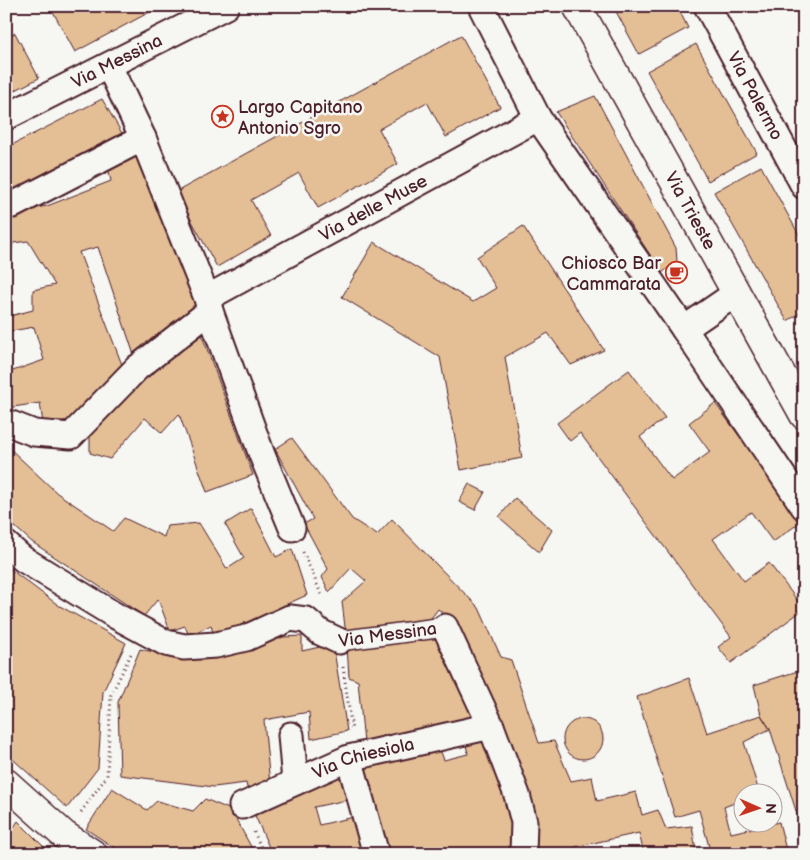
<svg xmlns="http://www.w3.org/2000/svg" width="810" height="860" viewBox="0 0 810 860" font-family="'Balsamiq Sans',sans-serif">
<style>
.building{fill:#e4be95;stroke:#4a1f2b}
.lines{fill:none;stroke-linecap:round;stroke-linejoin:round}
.pedestrian-casing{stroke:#4a1f2b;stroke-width:22}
.minor-casing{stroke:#4a1f2b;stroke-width:29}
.tertiary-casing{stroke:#4a1f2b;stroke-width:31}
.path{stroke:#4a1f2b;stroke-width:3;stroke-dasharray:1 4;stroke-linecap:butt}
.pedestrian{stroke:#f6f6f2;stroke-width:19}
.minor{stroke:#f6f6f2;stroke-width:25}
.tertiary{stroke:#f6f6f2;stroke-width:28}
.labels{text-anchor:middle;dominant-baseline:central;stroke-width:5;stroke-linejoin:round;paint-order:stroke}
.street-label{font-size:18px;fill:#4a1f2b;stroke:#f6f6f2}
.poi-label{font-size:18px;fill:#4a1f2b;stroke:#f6f6f2;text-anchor:start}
</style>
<rect width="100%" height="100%" fill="#f6f6f2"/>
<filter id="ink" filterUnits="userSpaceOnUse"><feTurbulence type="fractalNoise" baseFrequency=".02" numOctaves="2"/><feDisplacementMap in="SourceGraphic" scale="10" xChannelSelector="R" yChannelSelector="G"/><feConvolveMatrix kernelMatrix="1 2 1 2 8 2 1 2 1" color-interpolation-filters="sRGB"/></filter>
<g filter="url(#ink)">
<!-- building -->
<path class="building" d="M59,6H161L75,52L52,10Z
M613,6H677L688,28L639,54Z
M15,33L39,78L6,95V38Z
M461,35L500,107L446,137L427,102L379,129L398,164L318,208L299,173L251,200L271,236L217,267L176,192Z
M696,44L757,153L708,181L647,71Z
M595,96L676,248L677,261L662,273L556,112Z
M102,99L123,135L6,198V148Z
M139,148L198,305L134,355L98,247L79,252L124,370L72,420L43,423L40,403L6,408V367L7,373L44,360L34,327L6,332V317L33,310V290L55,285L28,241L13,243L6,281V213L47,206L111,181L107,163Z
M761,166L804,244V311L787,321L714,192Z
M523,226L604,350L571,365L548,333L505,357L522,458L461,470L440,357L342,297L374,242L473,302L496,288L477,257Z
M199,327L253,475L207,492L179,414L162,433L145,418L110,459L90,453V431Z
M629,370L665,418L640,437L672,480L710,452L689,423L715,403L802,521L773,542L751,512L713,539L744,581L769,563L804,609L731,663L718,647L731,637L580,433L570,441L557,423Z
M292,438L352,519L377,535L392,519L479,608L501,657L511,660L539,743L554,741L571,781L592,777L597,801L636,792L642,815L658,810L666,829L692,826L696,851L688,854H644L639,833L575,847L576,854H533L453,621L438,609L426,625L346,635L342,602L366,581L351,568L329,592L322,577L328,569L304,524L313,519L275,449Z
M6,445L57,493L113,531L124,518L164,537L167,526L199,523L227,569L244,558L225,524L251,508L276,557L292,549L307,595L214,637L211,625L189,636L185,626L170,631L158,599L144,616L32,542L6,519Z
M469,484L485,492L475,510L459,502Z
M515,498L552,530L539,552L499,517Z
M6,566L58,605L126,643L103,692L98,768L67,808L6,753Z
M438,632L478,718L391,743L388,734L364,743L358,681L349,677L347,646Z
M302,636V651L333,644L347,731L311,739L309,712L264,720L270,785L248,792L246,783L214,787L120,775L118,702L140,649L181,658L250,651L283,637Z
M804,669V836L770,729L761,715L754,685Z
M689,678L707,733L761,715L770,729L744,742L759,792H742V800L724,807L731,833L779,822L787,854H711L699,810L675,817L637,697Z
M563 739a20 20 0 1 1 40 0a20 20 0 1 1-40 0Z
M486,735L509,792L516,848L496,854H388L360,762L438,744L444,760L468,754L465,740Z
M340,777L347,800L314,807L319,825L354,817L362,854H272L253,811Z
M112,788L147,810L157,801L193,811L205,799L231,810L255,854H124L86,829Z
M18,821L51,854H12L7,837Z"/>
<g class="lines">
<defs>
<g id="pedestrian">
<path id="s1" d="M339,641L445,627"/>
</g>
<g id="minor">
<path d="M481,6L538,118L684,329L735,294"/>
<path id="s2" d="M707,6L804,186"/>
<path d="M109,66L143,138L207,298L210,311"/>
<path id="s3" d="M6,117L226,6"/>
<path d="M6,206L13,205L143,138"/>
<path id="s4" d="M207,298L538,118"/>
<path d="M684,329L804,507"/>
<path d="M6,422L34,433L71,436L137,368L210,311L262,455L292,528"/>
<path d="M6,544L23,559L116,616L166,643L184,647L216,645L246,638L290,618L306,620L320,632L339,641"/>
<path d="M445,627L491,726L517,795L524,822L523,854"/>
<path d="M291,735L295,782"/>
<path d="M349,758L376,854"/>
<path id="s5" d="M242,806L349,758L491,726"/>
</g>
<g id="tertiary">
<path id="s6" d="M577,6L804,415"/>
<path d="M6,783L64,835L93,854"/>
</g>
</defs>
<!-- pedestrian casing -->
<use href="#pedestrian" class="pedestrian-casing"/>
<!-- minor casing -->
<use href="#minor" class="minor-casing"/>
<!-- tertiary casing -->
<use href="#tertiary" class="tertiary-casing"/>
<!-- path -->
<path class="path" d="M303,552L322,596
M343,667L352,730
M81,812L107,776L111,695L131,654
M254,832L264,854"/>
<!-- pedestrian -->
<use href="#pedestrian" class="pedestrian"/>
<!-- minor -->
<use href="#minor" class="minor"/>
<!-- tertiary -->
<use href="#tertiary" class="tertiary"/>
</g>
</g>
<!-- icons -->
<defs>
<symbol id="sight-ring" viewBox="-11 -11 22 22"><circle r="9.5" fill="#f6f6f2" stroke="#c8321e" stroke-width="1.5"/><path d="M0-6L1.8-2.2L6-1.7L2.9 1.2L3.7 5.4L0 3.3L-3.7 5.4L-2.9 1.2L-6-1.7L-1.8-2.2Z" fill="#c8321e"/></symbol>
<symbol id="cafe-ring" viewBox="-11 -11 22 22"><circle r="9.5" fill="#f6f6f2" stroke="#c8321e" stroke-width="1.5"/><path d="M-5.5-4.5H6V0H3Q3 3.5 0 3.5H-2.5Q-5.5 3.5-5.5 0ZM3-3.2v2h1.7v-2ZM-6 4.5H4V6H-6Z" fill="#c8321e"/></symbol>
</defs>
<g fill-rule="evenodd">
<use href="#sight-ring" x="210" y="104" width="25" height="25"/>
<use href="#cafe-ring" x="664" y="260" width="25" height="25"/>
</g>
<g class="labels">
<!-- street labels -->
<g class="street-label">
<text stroke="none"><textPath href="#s3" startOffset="124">Via Messina</textPath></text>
<text stroke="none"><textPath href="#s2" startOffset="102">Via Palermo</textPath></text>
<text stroke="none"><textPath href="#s4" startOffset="189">Via delle Muse</textPath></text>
<text stroke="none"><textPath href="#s6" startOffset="234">Via Trieste</textPath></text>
<text stroke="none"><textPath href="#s1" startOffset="49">Via Messina</textPath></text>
<text stroke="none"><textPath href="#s5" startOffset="131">Via Chiesiola</textPath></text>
</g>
<!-- poi labels -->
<g class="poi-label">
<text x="238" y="107">Largo Capitano<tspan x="238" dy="21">Antonio Sgro</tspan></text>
<text x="661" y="263" text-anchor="end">Chiosco Bar<tspan x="661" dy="21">Cammarata</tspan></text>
</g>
</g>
<!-- margin -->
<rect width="810" height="860" fill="none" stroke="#f6f6f2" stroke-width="25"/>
<rect x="12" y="12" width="785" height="835" fill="none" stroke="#4a1f2b" stroke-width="2" filter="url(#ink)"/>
<!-- north arrow -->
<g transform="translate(758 808) rotate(92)"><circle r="24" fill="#f6f6f2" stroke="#b1a0a2"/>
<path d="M0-4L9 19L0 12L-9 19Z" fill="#c8321e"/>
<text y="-8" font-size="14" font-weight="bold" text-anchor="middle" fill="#4a1f2b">N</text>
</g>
</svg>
